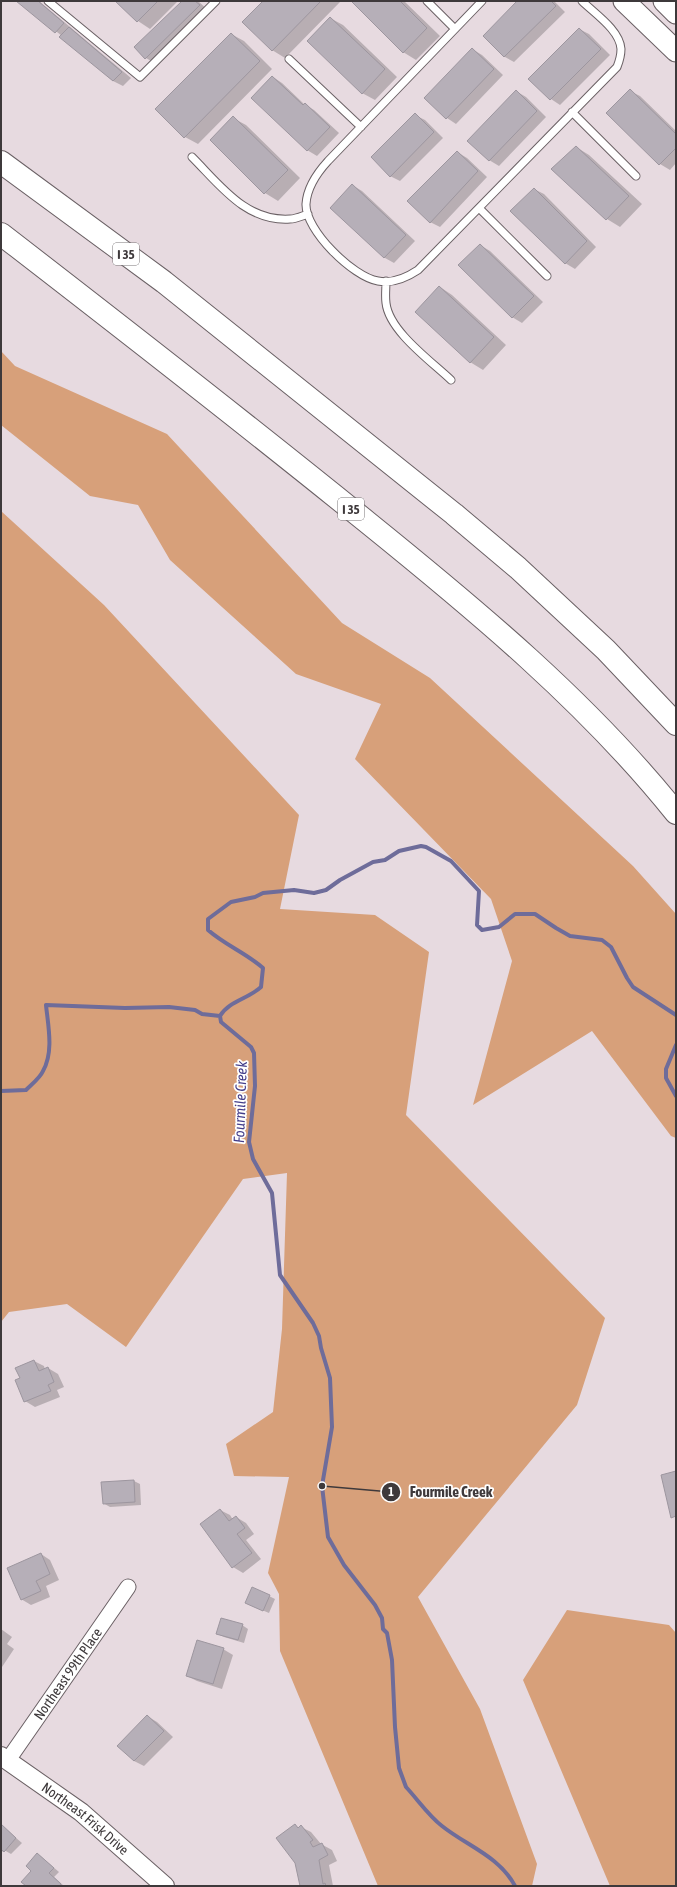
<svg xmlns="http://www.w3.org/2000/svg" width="677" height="1887" viewBox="0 0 677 1887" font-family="'Asap Condensed',sans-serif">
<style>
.green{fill:#d7a07a}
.shadow{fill:#0003}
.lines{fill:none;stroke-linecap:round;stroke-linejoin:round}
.stream{stroke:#6e6c9a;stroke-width:4}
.building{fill:#b6afb8;stroke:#9d969f}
.service-casing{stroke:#6a6064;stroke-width:9}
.minor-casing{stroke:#6a6064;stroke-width:17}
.tertiary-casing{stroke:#6a6064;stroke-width:20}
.secondary-casing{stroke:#6a6064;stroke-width:23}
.motorway-casing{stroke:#6a6064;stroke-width:24}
.service{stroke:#fff;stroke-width:7}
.minor{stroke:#fff;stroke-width:15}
.tertiary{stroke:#fff;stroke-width:18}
.secondary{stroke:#fff;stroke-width:21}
.motorway{stroke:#fff;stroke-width:22}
.labels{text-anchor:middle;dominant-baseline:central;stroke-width:3.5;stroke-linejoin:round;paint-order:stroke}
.shield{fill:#fff;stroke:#787476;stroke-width:1}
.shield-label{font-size:13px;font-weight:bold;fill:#3e393b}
.street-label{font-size:14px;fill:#3e393b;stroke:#fff}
.water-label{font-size:15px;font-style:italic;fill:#433d8a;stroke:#fff}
.leader{fill:none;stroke:#3e393b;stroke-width:1.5}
.callout-dot{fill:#3e393b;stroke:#fff;stroke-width:1.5}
.mark-label{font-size:12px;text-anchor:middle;font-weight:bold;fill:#fff}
.callout-label{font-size:15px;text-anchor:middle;font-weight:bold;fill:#3e393b;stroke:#fff;stroke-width:3.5;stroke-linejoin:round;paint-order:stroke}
</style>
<rect width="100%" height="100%" fill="#e7dae0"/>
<!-- green -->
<path class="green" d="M1,351L15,366L167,434L342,623L430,678L633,866L676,914V1138L671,1136L592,1031L473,1105L512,961L491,899L355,759L381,704L296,674L170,560L138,505L90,496L1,425Z
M1,511L104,605L299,815L280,909L375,915L429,952L406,1115L605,1318L577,1405L418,1597L480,1709L537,1864L532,1886H378L280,1651L279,1594L268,1573L289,1477L234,1476L226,1444L273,1412L282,1329L287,1173L243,1179L126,1347L67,1304L9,1312L1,1322Z
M567,1610L669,1625L676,1633V1886H610L523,1680Z"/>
<!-- shadow -->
<path class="shadow" d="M18,1H39L131,78L123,86L113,81L62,36Z
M116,1H178L150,29L138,21Z
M183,1H198L209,11L156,64L146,58L136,47Z
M264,1H341L285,58L272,50Z
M352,1H404L440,36L416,60L403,52Z
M519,1H554L565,12L514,62L505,57L484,36Z
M330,18L343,25L397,77L375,100L362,93Z
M579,29L589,34L610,55L560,105L551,99Z
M231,34L244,41L272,69L198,144L185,137Z
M472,49L482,55L503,75L456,124L447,118Z
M273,77L282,83L304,104L314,110L339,133L317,156L307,150Z
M516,91L526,97L546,117L499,166L489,160Z
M630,91L640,96L676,131V163L670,170L660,164L608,113Z
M415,115L425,120L443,138L400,181L390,176Z
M233,118L246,125L300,178L278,201L265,193L211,140Z
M576,147L589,155L642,204L620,227L607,219L552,169Z
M457,152L467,158L487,177L440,227L430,222Z
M352,185L362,191L415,241L394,263L385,258L331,208Z
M534,189L544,194L596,247L575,269L565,263Z
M480,245L490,251L543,302L522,323L512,317Z
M440,287L452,295L506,345L483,370L470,362Z
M34,1361L44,1366L45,1370L48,1368L58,1374L64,1387L57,1390L60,1397L35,1407L25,1401L21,1379L17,1368Z
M134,1481L140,1484L141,1505L110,1507L103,1503L102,1483Z
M220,1510L230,1515L233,1520L236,1517L246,1523L254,1534L246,1540L261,1559L243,1573L233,1567Z
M41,1554L50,1560L59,1580L46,1586L50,1597L31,1605L21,1599Z
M269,1596L275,1599L269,1613L252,1606Z
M242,1625L248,1629L244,1643L224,1637L218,1634Z
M1,1629L12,1637L7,1644L14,1649L2,1667Z
M223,1649L233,1655L222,1689L197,1681L187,1676Z
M147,1716L157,1722L173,1737L144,1766L134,1761Z
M1,1825L22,1843L11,1854L4,1850L1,1853Z
M295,1825L299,1828L301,1827L311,1832L321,1844L332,1850L337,1861L329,1865L333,1886H301Z
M38,1854L59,1872L54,1877L64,1886H28Z"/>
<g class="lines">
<!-- stream -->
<path class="stream" d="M220,1016L221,1022L251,1047L254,1053L255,1086L249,1142L253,1159L272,1193L280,1275L313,1323L319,1336L321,1348L330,1378L332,1427L322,1486L328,1537L344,1565L375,1605L382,1618L383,1629L387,1633L392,1660L395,1727L399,1768L406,1787C418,1800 429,1816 442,1826C467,1846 499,1856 515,1886
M220,1016C229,1001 248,999 261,987L263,968C246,953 225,945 208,930V919L231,902L255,897L263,893L294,890L314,893L326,890L340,880L373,862L385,860L399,851L421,846L426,847L451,861L479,891L477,925L482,930L499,927L515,914H535L556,928L570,936L602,940L611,947L627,978L633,987L676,1015
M676,1045L666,1069V1078L676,1096
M1,1091L26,1090C32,1084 40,1078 43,1071C54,1052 48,1025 46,1005L125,1008L169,1007L195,1010L202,1014L220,1016"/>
</g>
<!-- building -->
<path class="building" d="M16,1H38L64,23L55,33Z
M115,1H158L137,22Z
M182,1H195L200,5L145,59L134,47Z
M263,1H321L272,51L242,22Z
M351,1H400L427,28L403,53Z
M517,1H551L556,6L504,57L483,36Z
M330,17L385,69L362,94L307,41Z
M69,27L122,72L113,81L59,37Z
M579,28L601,49L550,100L528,79Z
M231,33L260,61L184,138L155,109Z
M472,48L494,69L446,119L424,98Z
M272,76L303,105L305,103L330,127L307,151L251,98Z
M630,89L676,134V148L659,165L606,113Z
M516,90L537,111L489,161L467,141Z
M415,113L434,132L390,177L371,157Z
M233,116L288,170L264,194L210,140Z
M576,146L629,196L606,220L551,169Z
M457,151L478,171L430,223L407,201Z
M352,184L406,235L384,258L330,208Z
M534,188L587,241L565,264L510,211Z
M480,244L534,296L512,318L458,265Z
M439,286L494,337L470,363L415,312Z
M34,1360L39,1371L48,1367L54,1382L48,1385L51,1391L24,1402L15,1380L20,1378L15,1368Z
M676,1471V1516L671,1518L661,1475Z
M134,1480L135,1502L103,1504L101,1482Z
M220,1509L229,1521L236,1516L245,1528L237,1534L252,1553L232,1568L200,1524Z
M41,1553L50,1574L36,1581L41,1591L21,1600L7,1568Z
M252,1587L270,1595L263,1611L245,1603Z
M221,1618L243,1624L238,1640L216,1634Z
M197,1640L224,1648L213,1684L186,1676Z
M147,1715L164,1731L134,1761L117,1746Z
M1,1824L16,1838L4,1852L1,1849Z
M295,1824L298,1828L301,1825L313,1840L310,1842L313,1847L322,1843L328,1855L319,1860L323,1884L325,1883L326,1886H300L295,1863L276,1838Z
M37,1853L54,1868L49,1873L61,1884L60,1886H26L21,1882L31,1871L26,1866Z"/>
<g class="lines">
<defs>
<path id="service" d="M48,1L140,77L216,1
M427,1L455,29
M482,1L328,161C317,173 307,187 306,204C305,230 353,277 378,281C393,284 406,278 418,270L617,67C619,62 621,55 621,49C620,30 594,13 582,1
M289,59L361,127
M572,112L636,176
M192,157C220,185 246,222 290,219C296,219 302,216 308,214
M479,208L547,276
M386,281C386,288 385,296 386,303C389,331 431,361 451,380"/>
<g id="minor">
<path id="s1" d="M8,1760L128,1587"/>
</g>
<g id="tertiary">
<path id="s2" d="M1,1756L81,1812L165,1886"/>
</g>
<path id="secondary" d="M624,1L676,51
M664,1L676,13"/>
<path id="motorway" d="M1,162L164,282L454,514L518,568L606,650L676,724
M1,234C124,329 246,424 367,522C476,610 588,703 676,813"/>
</defs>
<!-- service casing -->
<use href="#service" class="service-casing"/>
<!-- minor casing -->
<use href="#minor" class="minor-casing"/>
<!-- tertiary casing -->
<use href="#tertiary" class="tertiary-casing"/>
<!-- secondary casing -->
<use href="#secondary" class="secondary-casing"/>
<!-- motorway casing -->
<use href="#motorway" class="motorway-casing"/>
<!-- service -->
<use href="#service" class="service"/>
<!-- minor -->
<use href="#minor" class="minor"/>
<!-- tertiary -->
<use href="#tertiary" class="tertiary"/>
<!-- secondary -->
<use href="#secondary" class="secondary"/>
<!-- motorway -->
<use href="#motorway" class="motorway"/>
</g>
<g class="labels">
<!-- shield labels -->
<g class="shield">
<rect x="113" y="243" width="26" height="22" rx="3"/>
<rect x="338" y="498" width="26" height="22" rx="3"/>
</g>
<g class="shield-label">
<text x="126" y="254">I 35</text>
<text x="351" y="509">I 35</text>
</g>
<!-- street labels -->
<g class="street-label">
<text stroke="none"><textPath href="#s1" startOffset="105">Northeast 99th Place</textPath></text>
<text stroke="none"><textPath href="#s2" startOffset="105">Northeast Frisk Drive</textPath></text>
</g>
<!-- water labels -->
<g class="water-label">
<text transform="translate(240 1102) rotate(-88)">Fourmile Creek</text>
</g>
</g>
<!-- callouts -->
<path class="leader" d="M322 1486L391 1492"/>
<g class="callout-dot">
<circle cx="322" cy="1486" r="4"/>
<circle cx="391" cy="1492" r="10"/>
</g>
<g class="mark-label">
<text x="391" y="1496">1</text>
</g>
<g class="callout-label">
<text x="451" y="1497">Fourmile Creek</text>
</g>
<!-- border -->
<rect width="677" height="1887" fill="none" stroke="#3e393b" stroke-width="4"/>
</svg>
